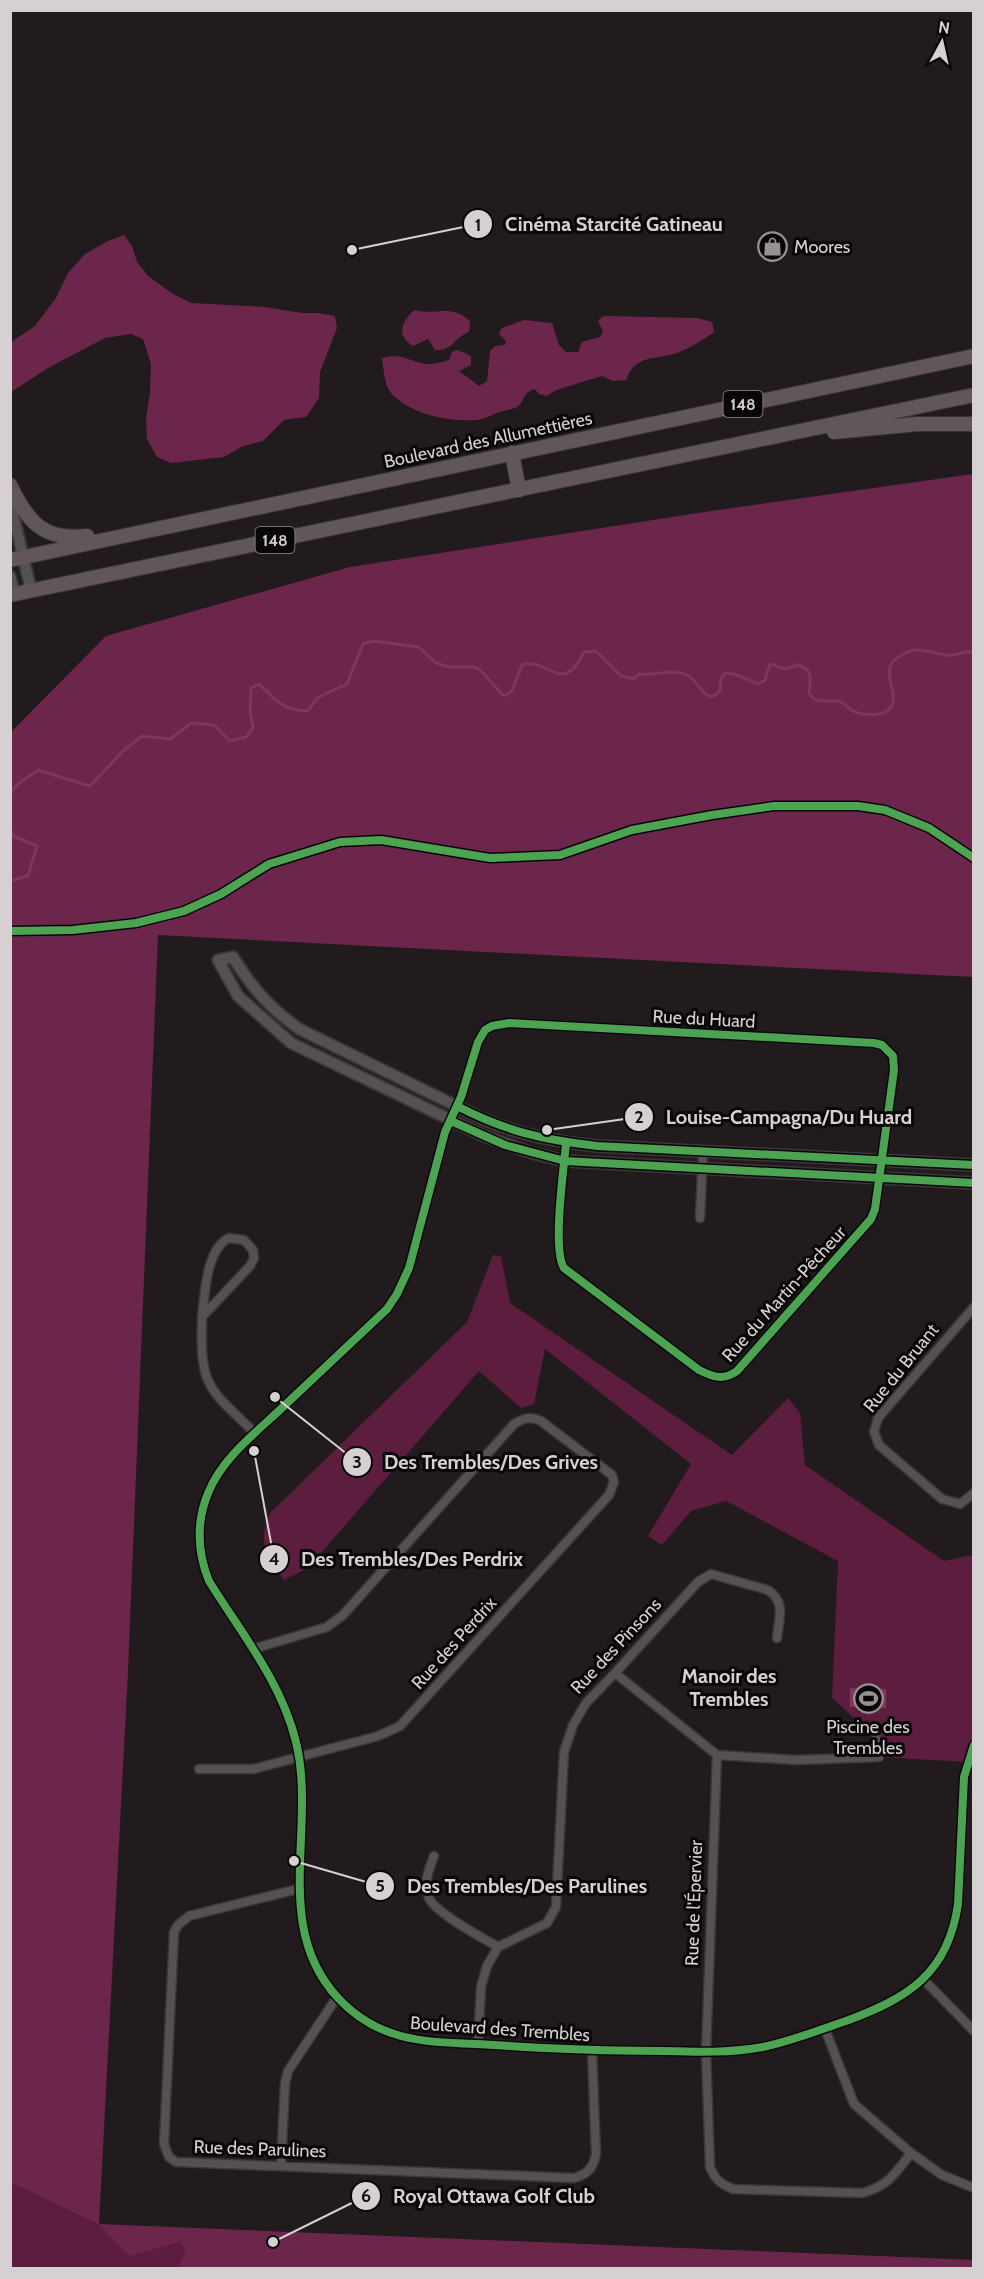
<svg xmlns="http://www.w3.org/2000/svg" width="984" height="2279" viewBox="0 0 984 2279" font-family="Cabin,sans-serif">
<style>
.green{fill:#5d1d3e}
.forest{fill:#6d264b}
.water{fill:#81355b}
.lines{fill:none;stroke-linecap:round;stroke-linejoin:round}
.stream{stroke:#81355b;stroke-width:3}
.minor-casing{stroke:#3b3638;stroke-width:11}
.tertiary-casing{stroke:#3b3638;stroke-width:14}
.trunk-casing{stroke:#3b3638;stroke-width:16}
.minor{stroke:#555153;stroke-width:8}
.tertiary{stroke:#555153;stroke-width:10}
.trunk{stroke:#60565c;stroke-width:14}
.cycleway-casing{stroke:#090607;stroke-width:11}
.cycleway{stroke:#4ca352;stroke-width:8}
.labels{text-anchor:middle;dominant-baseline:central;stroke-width:6;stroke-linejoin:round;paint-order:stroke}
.shield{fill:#090607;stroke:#989395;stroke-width:1.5}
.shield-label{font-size:16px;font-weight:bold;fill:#d6d0d2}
.poi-label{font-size:18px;fill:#d6d0d2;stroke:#090607;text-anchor:start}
.street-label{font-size:18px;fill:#d6d0d2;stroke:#090607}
.neighbourhood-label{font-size:20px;font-weight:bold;fill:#d6d0d2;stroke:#090607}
.leader{fill:none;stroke:#d6d0d2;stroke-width:2}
.callout-dot{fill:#d6d0d2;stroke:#090607;stroke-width:2}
.mark-label{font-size:18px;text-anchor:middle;font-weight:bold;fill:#111}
.callout-label{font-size:20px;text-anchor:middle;font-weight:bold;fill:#d6d0d2;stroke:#090607;stroke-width:6;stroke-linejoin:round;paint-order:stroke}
</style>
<rect width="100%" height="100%" fill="#211b1e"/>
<!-- green -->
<path class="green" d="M493,1255L501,1256L510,1303L732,1455L788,1398L800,1413L805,1465L944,1561L973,1555V1745L967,1762L879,1757L876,1738L832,1698L838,1561L726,1501L691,1511L662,1545L648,1536L691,1464L545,1349L534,1404L521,1408L479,1371L309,1567L284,1580C266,1555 257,1544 270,1513L467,1322Z
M11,2184L27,2190L99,2225L974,2260L973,2268H11Z"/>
<!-- forest -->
<path class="forest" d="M124,235L132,246L137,262L148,276L173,294L191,303L265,307L302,313H318L335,316L337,328L320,372L319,398L306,417L284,420L263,441L243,446L224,457L171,463L157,457L147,439L146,418L150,393L151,364L143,339L131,334L105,338L48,368L11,392V345L14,340L35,326L56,298L68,273L85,254L108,241Z
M414,310C436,316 451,303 470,321L469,332C454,337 454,351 435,350L428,339L413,346C396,335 401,323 414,310Z
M603,316L697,318L712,322L714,332C703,340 690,348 677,353C655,360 635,354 626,380L613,381L602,376L556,390L547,396L539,394L535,389C521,393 526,401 517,407C511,410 505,410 499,412C492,415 485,419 477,420C451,422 415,415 395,397C384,388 384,371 382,358C403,353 406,360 425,364C433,365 441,362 449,360L452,352L458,350L471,356V365L459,371L479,386L487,381L490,351L495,346L505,345L506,341L499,334L502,328L524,320L552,323L559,345L566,352H578L582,342L600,337L603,331L598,321Z
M973,474V977L158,935L128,1671L99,2224L973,2260V2268H178L186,2250L179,2242L130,2256L99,2225L27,2190L11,2184V732L106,636L350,567L711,511Z"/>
<!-- water -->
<path class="water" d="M850,1688L886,1689V1708L850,1707Z"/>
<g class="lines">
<!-- stream -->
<path class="stream" d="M10,793L19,783L38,770L90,786L123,751L142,736L170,739L191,723L214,725L230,741L246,737L253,728L250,710L251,688L259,684C275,699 284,711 307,711L319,697L347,684L363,644L373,641L419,647L436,663L449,667H474L480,670L504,696L512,691L522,665C548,656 562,698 584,652L596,651L621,676L634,679L639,674C655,676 672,668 687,675C698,681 700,694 712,697L720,691L721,679L725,673L734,674L758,684L765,680L770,664L785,669L797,665C813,669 811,679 809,692C815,707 829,698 841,702C845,704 848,708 852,710C859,716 880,716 887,711C907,697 872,669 902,655C906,653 911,650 915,650C926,650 937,654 947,655C957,657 964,649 974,652
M10,828L13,836L37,846L28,876L10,881"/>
<defs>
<path id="minor" d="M566,1143C564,1168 552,1249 564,1268L699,1370C713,1377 723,1381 737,1371L871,1219L875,1209L894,1070L893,1056L882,1045L874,1043L509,1023L492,1026L485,1030L478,1042L461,1097L445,1132L409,1268L397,1294L387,1309C353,1341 318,1374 284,1406C258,1431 223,1457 209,1491C196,1520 197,1552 209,1581C241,1633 281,1681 296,1742C317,1828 271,1926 338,1998C377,2040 421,2042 475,2044C498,2045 521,2047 544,2048C585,2050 625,2051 665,2051C698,2052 731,2053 763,2047C792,2041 819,2030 846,2021C908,1998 948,1974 958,1904L964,1777L974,1745
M700,1218L703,1151
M974,1307L878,1418L874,1432L879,1445L942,1499L960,1504L974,1493
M202,1317C205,1294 206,1249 229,1238L244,1240L253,1250L254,1258L250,1266L202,1317C200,1387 207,1387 255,1433
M615,1673L717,1755L796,1760L879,1757L876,1738
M717,1755L706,2052L710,2167C715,2179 720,2184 733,2189L862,2193C888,2186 895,2174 911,2153
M199,1769H254L378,1736L400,1726L609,1495L614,1482L612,1475L541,1421C530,1416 524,1418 514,1424L343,1615L327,1627L253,1649
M434,1856C429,1869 423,1883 429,1898C434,1912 483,1938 498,1947
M298,1889L189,1916L178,1925L174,1932L164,2144L169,2157L176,2162L574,2178C588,2174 593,2168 596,2154L592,2051
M923,1979L974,2031
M825,2029L854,2104L911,2153L942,2175L974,2188
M478,2044L481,1987L487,1966L498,1947L547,1923L556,1907L564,1752L573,1725L586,1703L615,1673L698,1582L711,1574L768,1590C786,1602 779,1618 777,1638
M281,2165L285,2084L288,2071L337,1997"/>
<path id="tertiary" d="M10,501L31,590
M10,576L15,594
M974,1165L597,1146C558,1142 519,1135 483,1119L299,1029C269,1007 252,988 233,957L218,960L238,996L291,1043L482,1135L532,1153L565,1161L974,1183"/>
<path id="trunk" d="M834,432L917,424H974
M512,453L519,490
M10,485C28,522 43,541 87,536
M10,560L974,356
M10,595L974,395"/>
</defs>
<!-- minor casing -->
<use href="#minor" class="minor-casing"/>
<!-- tertiary casing -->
<use href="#tertiary" class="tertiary-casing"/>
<!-- trunk casing -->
<use href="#trunk" class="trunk-casing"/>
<!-- minor -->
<use href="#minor" class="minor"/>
<!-- tertiary -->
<use href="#tertiary" class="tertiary"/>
<!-- trunk -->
<use href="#trunk" class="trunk"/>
<defs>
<path id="cycleway" d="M10,931L73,930L136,923L184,911L221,894L269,864L340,842L381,840L490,858L560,855L632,830L712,815L774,806H858L885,810L929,828L974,858
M457,1106C505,1131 543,1140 597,1146L974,1165
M451,1121L505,1145L565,1161L974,1183
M566,1143C564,1168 552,1249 564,1268L699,1370C713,1377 723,1381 737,1371L871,1219L875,1209L894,1070L893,1056L882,1045L874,1043L509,1023L492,1026L485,1030L478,1042L461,1097L445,1132L409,1268L397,1294L387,1309C353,1341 318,1374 284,1406C258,1431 223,1457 209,1491C196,1520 197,1552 209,1581C241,1633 281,1681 296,1742C317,1828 271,1926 338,1998C377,2040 421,2042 475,2044C498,2045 521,2047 544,2048C585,2050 625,2051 665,2051C698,2052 731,2053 763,2047C792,2041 819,2030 846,2021C908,1998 948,1974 958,1904L964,1777L974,1745"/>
</defs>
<!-- cycleway casing -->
<use href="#cycleway" class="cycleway-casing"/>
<!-- cycleway -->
<use href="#cycleway" class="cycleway"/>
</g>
<!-- icons -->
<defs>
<symbol id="shop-ring" viewBox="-11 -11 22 22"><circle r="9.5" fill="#090607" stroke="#979193" stroke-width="1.5"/><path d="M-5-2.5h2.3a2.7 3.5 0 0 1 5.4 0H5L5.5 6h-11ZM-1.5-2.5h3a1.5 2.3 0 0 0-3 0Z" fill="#979193"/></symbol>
<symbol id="stadium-ring" viewBox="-11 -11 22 22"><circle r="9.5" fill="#090607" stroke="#979193" stroke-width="1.5"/><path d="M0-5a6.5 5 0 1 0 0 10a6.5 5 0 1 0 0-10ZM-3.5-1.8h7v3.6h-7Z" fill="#979193"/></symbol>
</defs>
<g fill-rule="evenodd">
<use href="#shop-ring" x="756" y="230" width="33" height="33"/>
<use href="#stadium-ring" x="852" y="1682" width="33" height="33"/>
</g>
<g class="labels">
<!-- shield labels -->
<g class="shield">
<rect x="723.5" y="391" width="39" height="26" rx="4.5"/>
<rect x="255.5" y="527" width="39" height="26" rx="4.5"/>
</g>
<g class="shield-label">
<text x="743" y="404">148</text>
<text x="275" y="540">148</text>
</g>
<!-- poi labels -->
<g class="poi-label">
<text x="794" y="247">Moores</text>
<text x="868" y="1727" text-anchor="middle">Piscine des<tspan x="868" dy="21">Trembles</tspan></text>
</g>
<!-- street labels -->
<g class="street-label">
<text transform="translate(488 440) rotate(-12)">Boulevard des Allumettières</text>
<text transform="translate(704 1019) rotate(3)">Rue du Huard</text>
<text transform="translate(784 1294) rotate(-48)">Rue du Martin-Pêcheur</text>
<text transform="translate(901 1368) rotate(-51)">Rue du Bruant</text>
<text transform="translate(454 1643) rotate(-48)">Rue des Perdrix</text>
<text transform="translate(616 1646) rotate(-47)">Rue des Pinsons</text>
<text transform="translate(694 1903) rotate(-88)">Rue de l'Épervier</text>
<text transform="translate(500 2029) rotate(4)">Boulevard des Trembles</text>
<text transform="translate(260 2149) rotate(2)">Rue des Parulines</text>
</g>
<!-- neighbourhood labels -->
<g class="neighbourhood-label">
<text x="729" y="1676">Manoir des<tspan x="729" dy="23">Trembles</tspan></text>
</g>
</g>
<!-- callouts -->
<path class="leader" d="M352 250L478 224M547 1130L639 1117M275 1397L357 1462M254 1451L274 1559M294 1861L380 1886M273 2242L366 2196"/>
<g class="callout-dot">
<circle cx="352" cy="250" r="6"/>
<circle cx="547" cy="1130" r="6"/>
<circle cx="275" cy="1397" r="6"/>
<circle cx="254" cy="1451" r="6"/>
<circle cx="294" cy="1861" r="6"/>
<circle cx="273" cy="2242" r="6"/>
<circle cx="478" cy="224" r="15"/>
<circle cx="639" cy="1117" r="15"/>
<circle cx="357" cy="1462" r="15"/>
<circle cx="274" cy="1559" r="15"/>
<circle cx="380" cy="1886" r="15"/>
<circle cx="366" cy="2196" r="15"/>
</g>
<g class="mark-label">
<text x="478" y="231">1</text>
<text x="639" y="1123">2</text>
<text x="357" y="1468">3</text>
<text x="274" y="1565">4</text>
<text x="380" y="1892">5</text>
<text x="366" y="2202">6</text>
</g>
<g class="callout-label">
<text x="614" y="231">Cinéma Starcité Gatineau</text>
<text x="789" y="1124">Louise-Campagna/Du Huard</text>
<text x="491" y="1469">Des Trembles/Des Grives</text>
<text x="412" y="1566">Des Trembles/Des Perdrix</text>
<text x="527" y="1893">Des Trembles/Des Parulines</text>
<text x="494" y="2203">Royal Ottawa Golf Club</text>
</g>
<!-- border -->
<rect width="984" height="2279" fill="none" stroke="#d6d0d2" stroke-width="24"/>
<!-- north arrow -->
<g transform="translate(942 42) rotate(8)" stroke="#090607" stroke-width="4.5" paint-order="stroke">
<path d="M0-4.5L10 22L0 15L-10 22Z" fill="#d6d0d2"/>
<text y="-9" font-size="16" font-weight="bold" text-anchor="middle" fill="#d6d0d2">N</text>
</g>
</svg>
